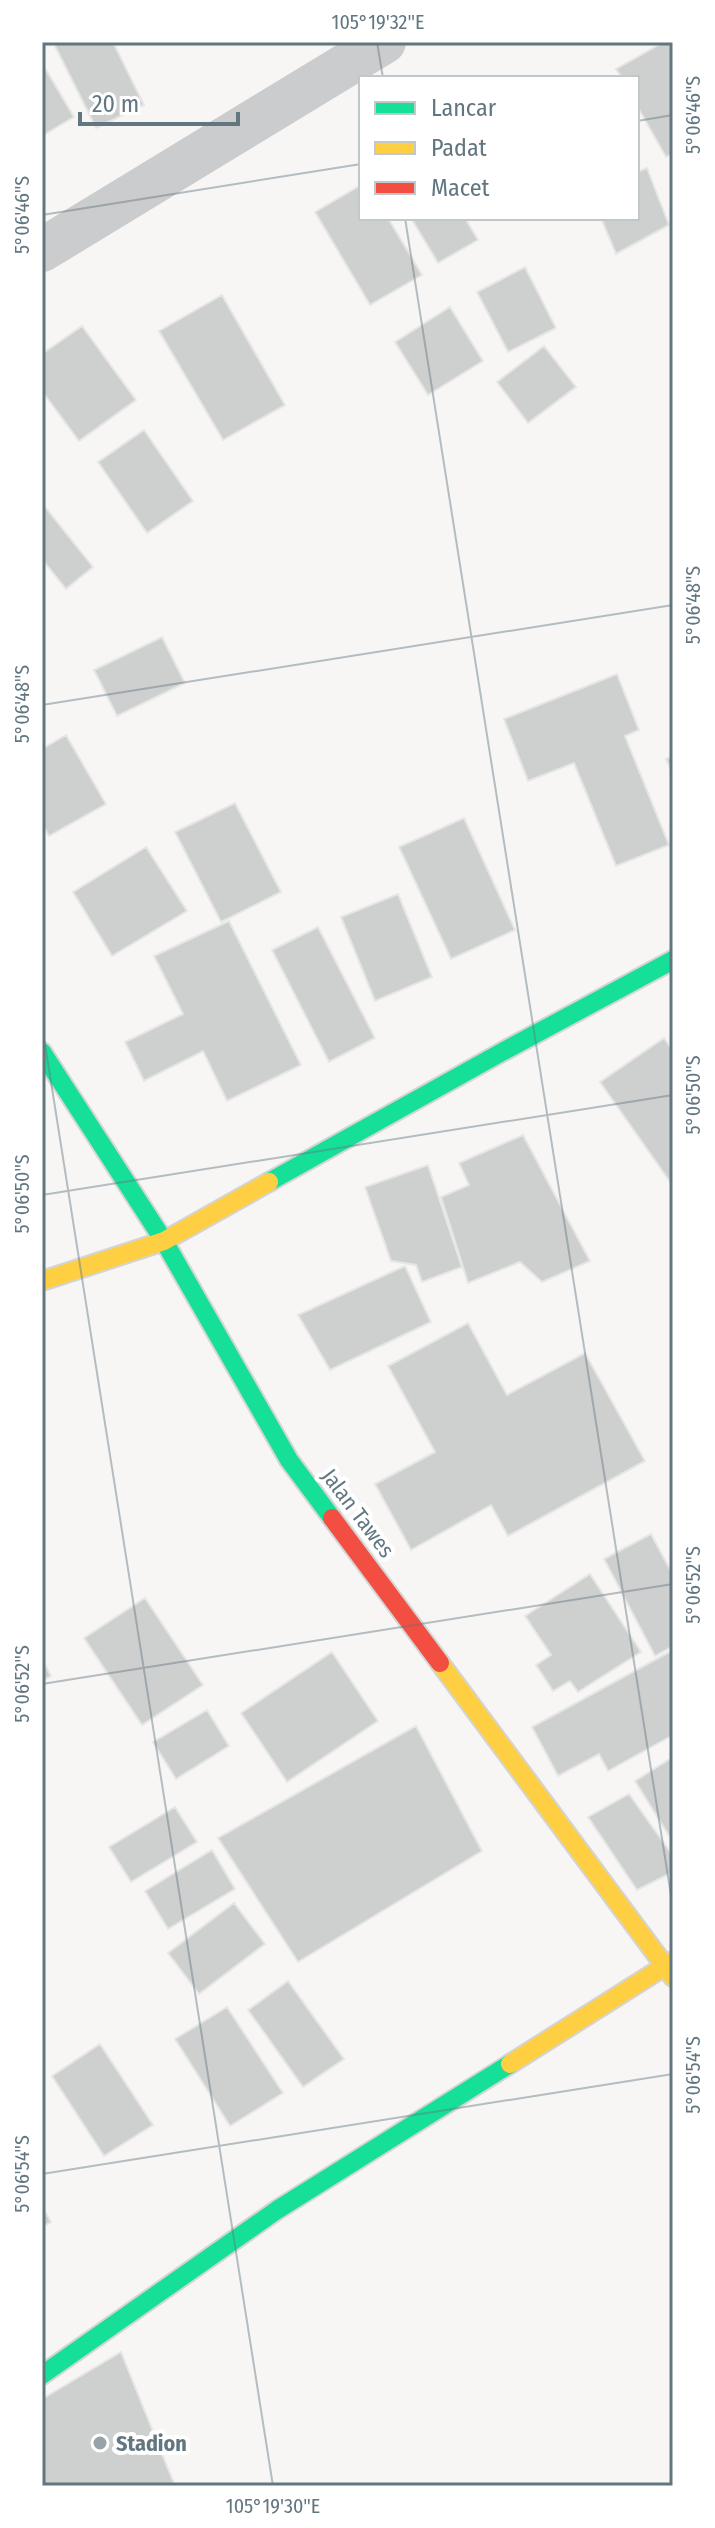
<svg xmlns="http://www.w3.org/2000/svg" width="715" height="2528" viewBox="0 0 715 2528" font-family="'Fira Sans Condensed',sans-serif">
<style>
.building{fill:#ced0d0;stroke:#e6e6e5;stroke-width:2}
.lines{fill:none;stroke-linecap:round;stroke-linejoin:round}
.fast-casing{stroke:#d3d4d5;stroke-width:22}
.slow-casing{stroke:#d3d4d5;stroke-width:22}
.jam-casing{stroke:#d3d4d5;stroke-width:22}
.street{stroke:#cbcccd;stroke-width:44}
.fast{stroke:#16e098;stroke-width:18}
.slow{stroke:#ffcf43;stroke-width:18}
.jam{stroke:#f24e42;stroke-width:18}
.ticks{fill:none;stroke:#627680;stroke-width:2;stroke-opacity:0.45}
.poi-dot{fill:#96a3a9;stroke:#fff;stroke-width:3}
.labels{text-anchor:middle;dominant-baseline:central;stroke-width:8;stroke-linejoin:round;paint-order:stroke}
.street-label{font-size:22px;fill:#627680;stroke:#fff}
.poi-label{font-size:22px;font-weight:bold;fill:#627680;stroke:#fff;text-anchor:start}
.neatline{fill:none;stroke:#627680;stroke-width:3}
.ticks-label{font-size:20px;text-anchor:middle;fill:#627680}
</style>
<rect width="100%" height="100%" fill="#f7f6f5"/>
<!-- building -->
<path class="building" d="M53,42H113L144,105L96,128Z
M664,42H673V153L666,157L637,106V78H622L616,69Z
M42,63L74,117L42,136Z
M647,168L669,225L616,254L601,218H637V172Z
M361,185V218H388L422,275L370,305L315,212Z
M411,218H465L478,240L438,263Z
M525,267L556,328L508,352L477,292Z
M222,295L285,405L223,440L159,331Z
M450,307L483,361L428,395L395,342Z
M82,326L136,400L79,441L42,391V354Z
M544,346L576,387L528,423L497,382Z
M144,430L193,501L147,533L98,462Z
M42,503L93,567L66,589L42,559Z
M162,637L185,683L117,716L94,670Z
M617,674L639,730L625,736L669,845L616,866L574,763L528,781L504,719Z
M66,735L106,804L49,836L42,824V749Z
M673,756V774L666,759Z
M235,803L281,892L221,922L175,832Z
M464,818L515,930L451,959L399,847Z
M146,847L187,911L112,956L73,892Z
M398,894L432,977L375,1001L341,917Z
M229,921L301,1065L227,1101L203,1051L144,1081L125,1042L183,1014L154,956Z
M318,927L375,1038L329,1062L272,950Z
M664,1038L673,1051V1186L600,1082Z
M523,1135L590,1261L542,1282L520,1262L468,1283L441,1197L469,1185L459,1163Z
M428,1165L462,1267L422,1282L416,1265L391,1261L365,1187Z
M405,1266L431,1322L330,1370L298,1315Z
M468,1323L507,1395L585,1353L645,1461L508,1536L491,1505L411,1550L375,1484L435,1452L388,1366Z
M651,1534L673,1575V1646L655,1656L604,1559Z
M590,1574L641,1652L578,1692L570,1681L553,1691L536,1665L551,1655L525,1616Z
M145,1598L203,1685L142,1725L84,1638Z
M673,1650V1735L608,1771L599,1754L558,1776L532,1727Z
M332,1652L378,1721L287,1782L241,1713Z
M42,1659L51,1676L42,1681Z
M207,1710L229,1746L176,1779L153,1742Z
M416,1726L482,1851L298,1962L218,1838Z
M673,1757V1842L635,1781Z
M629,1794L673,1856V1872L637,1890L588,1817Z
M175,1807L197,1842L131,1882L109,1847Z
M212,1850L235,1889L168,1929L145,1891Z
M234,1903L265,1944L199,1994L168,1953Z
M288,1981L344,2059L303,2087L248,2010Z
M227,2007L283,2093L230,2126L175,2039Z
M100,2044L153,2125L104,2156L52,2076Z
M42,2206L51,2222L42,2227Z
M121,2352L175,2486H42V2399Z"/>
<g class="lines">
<defs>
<path id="fast" d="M42,1052L164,1241L289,1460L332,1518
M269,1182L502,1052L673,960
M42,2375L277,2210L510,2064"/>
<path id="slow" d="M42,1281L164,1241L269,1182
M440,1663L673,1977
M510,2064L673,1961"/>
<path id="jam" d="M332,1518L440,1663"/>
</defs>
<!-- fast casing -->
<use href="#fast" class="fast-casing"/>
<!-- slow casing -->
<use href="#slow" class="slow-casing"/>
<!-- jam casing -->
<use href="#jam" class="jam-casing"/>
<!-- street -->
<path class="street" d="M42,250L384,42"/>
<!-- fast -->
<use href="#fast" class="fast"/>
<!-- slow -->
<use href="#slow" class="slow"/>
<!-- jam -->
<use href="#jam" class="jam"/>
</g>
<!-- ticks -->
<path class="ticks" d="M377,42L383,78M637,121L673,115M42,215L361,164M405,218L673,1908M42,705L673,605M42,1025L273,2486M42,1195L673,1095M42,1684L673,1584M42,2174L673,2074"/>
<!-- markers -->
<circle class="poi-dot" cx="100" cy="2443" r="8"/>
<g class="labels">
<!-- street labels -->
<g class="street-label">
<text transform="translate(358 1513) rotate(53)">Jalan Tawes</text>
</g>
<!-- poi labels -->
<g class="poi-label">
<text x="116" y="2443">Stadion</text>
</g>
</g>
<!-- border -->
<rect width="715" height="2528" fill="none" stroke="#ffffff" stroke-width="88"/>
<!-- legend -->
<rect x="359" y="76" width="280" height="144" fill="#ffffff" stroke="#c0c8cc" stroke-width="2"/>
<rect x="375" y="102" width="40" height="12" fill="#16e098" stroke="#c0c8cc" stroke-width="2"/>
<text x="431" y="116" font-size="24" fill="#627680">Lancar</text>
<rect x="375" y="142" width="40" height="12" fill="#ffcf43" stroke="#c0c8cc" stroke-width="2"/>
<text x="431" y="156" font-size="24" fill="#627680">Padat</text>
<rect x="375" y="182" width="40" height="12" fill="#f24e42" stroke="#c0c8cc" stroke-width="2"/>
<text x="431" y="196" font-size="24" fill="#627680">Macet</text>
<!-- scale -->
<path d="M80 112v12h158v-12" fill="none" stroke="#627680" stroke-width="4"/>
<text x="92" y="112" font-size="24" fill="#627680" stroke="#ffffff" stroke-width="6" paint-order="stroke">20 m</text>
<rect x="44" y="44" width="627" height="2440" class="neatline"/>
<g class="ticks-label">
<text x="378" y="29">105°19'32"E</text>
<text transform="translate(693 115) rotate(-90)" y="7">5°06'46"S</text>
<text transform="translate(22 215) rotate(-90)" y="7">5°06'46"S</text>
<text transform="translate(693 605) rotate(-90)" y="7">5°06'48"S</text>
<text transform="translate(22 704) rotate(-90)" y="7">5°06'48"S</text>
<text transform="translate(693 1095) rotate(-90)" y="7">5°06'50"S</text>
<text transform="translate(22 1194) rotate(-90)" y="7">5°06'50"S</text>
<text transform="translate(693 1585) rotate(-90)" y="7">5°06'52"S</text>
<text transform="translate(22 1684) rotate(-90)" y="7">5°06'52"S</text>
<text transform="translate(693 2075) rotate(-90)" y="7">5°06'54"S</text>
<text transform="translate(22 2174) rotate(-90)" y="7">5°06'54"S</text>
<text x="273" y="2513">105°19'30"E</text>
</g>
</svg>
